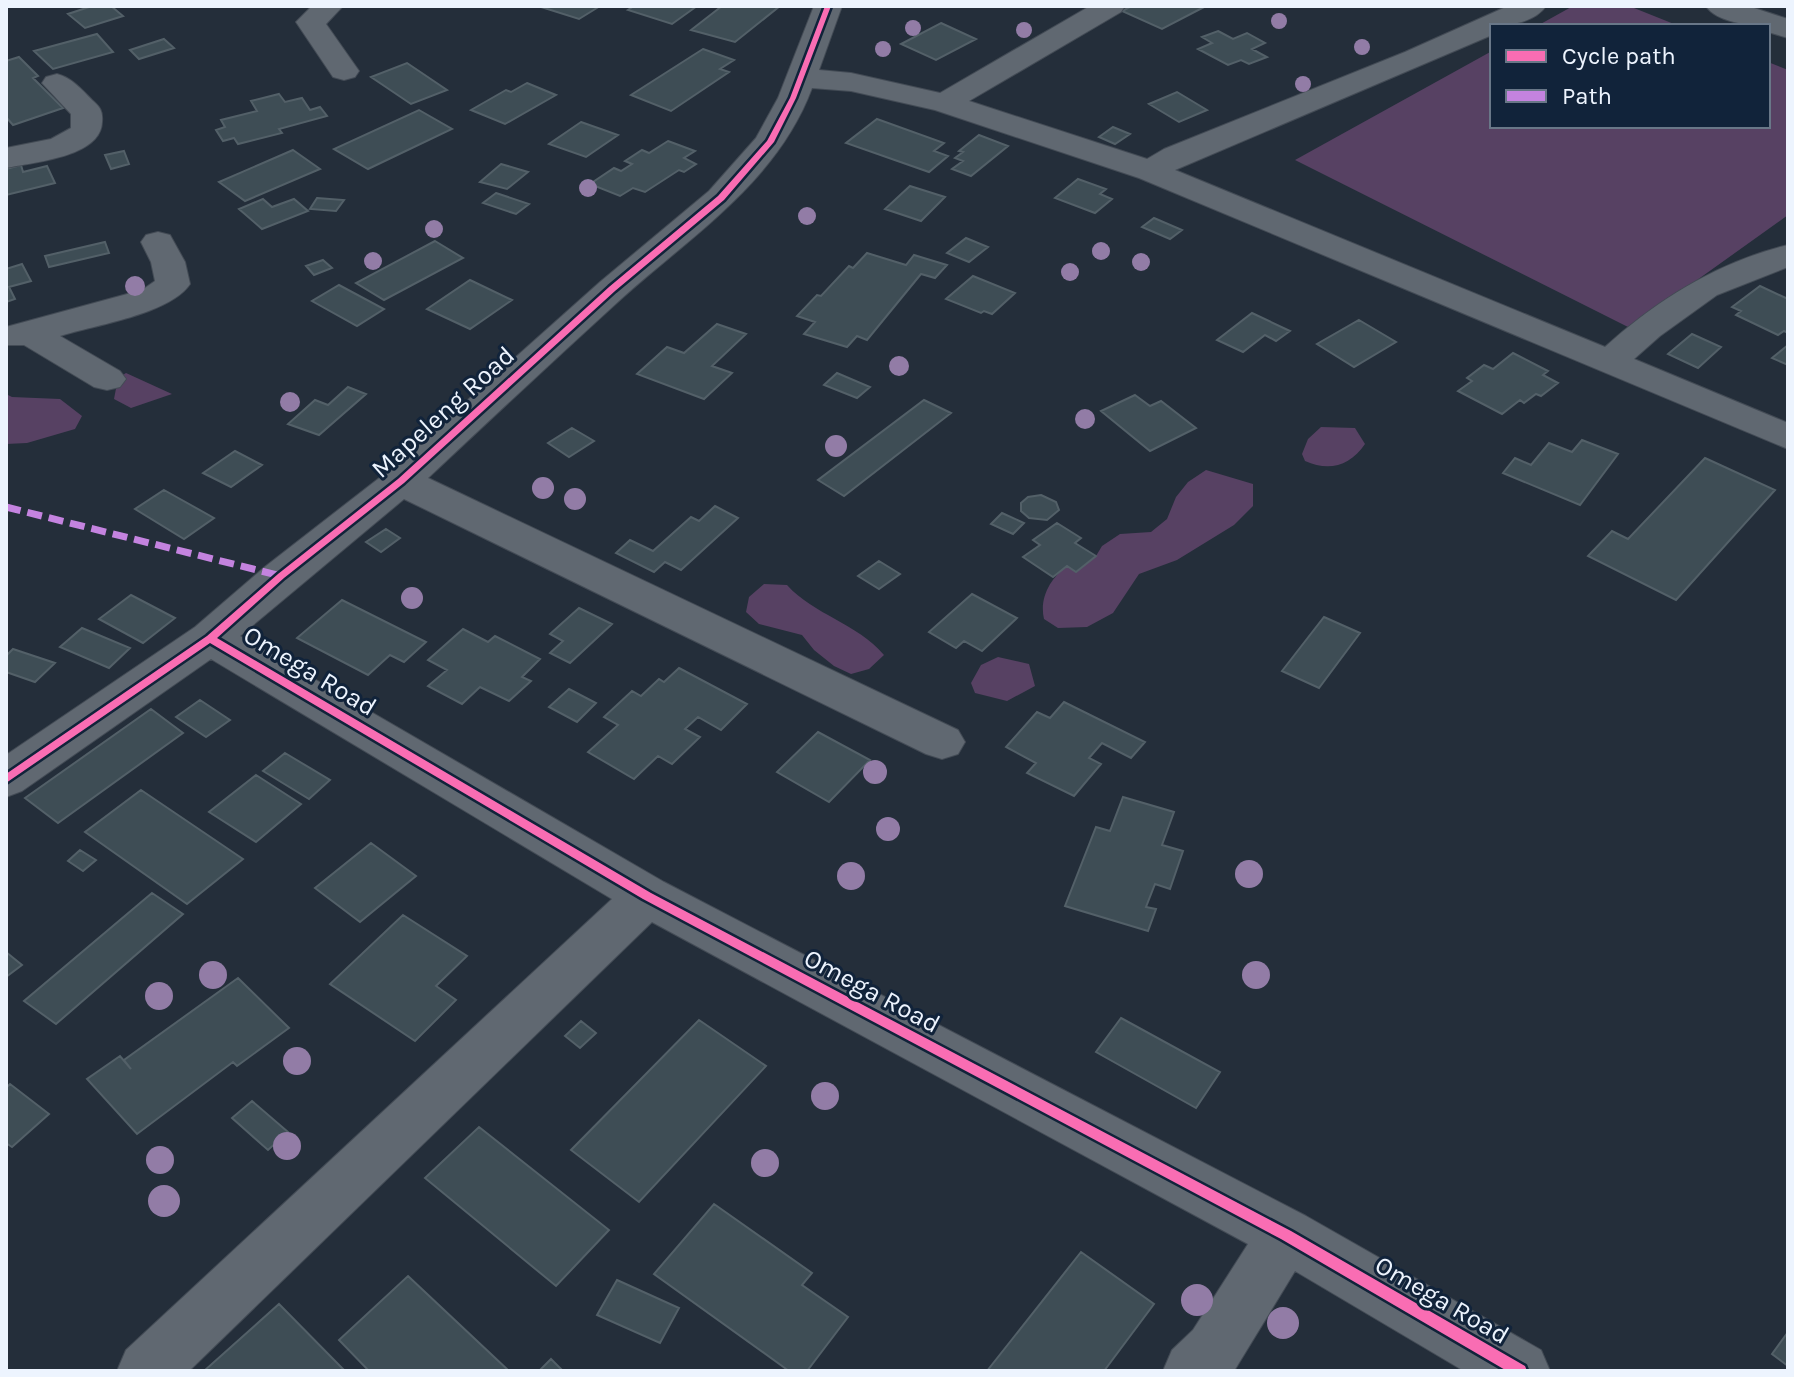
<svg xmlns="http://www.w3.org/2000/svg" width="1794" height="1377" viewBox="0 0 1794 1377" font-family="Karla,sans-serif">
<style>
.green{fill:#574163}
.building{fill:#3e4d55;stroke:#536068;stroke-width:2}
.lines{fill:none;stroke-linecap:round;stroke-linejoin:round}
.minor-casing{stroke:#434b55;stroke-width:2}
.minor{fill:#606871;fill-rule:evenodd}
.quiet{stroke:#c483df;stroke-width:7;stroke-dasharray:15 7;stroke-linecap:butt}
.cycleway-casing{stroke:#11233a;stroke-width:5}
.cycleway{fill:#f96db3;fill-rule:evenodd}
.tree{fill:#927ca6}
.labels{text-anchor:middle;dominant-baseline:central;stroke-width:6;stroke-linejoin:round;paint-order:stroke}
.street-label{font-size:26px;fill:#edf4fe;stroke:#11233a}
</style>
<rect width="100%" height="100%" fill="#242e3a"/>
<!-- green -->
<path class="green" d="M1573,6H1629L1679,26H1537Z
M1492,51V126H1768V62L1788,70V215L1630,328L1295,160Z
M126,373L172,394L131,408L114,399L118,378Z
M6,394L12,397L60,399L82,416L75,429L27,443L6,444Z
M1321,427L1355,428L1365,444C1350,466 1329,472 1305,461L1302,454L1308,439Z
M1206,470L1253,484V506L1234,525L1177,560L1139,574L1113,613L1087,627L1058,628L1044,619C1039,597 1051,578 1067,566L1077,571L1096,556L1102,546L1120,534L1151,532L1167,519L1176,497L1188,482Z
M764,584L787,585C814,615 857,623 884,655L869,669L851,674L834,666L814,650L802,635L759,624L746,612L749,597Z
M998,657L1029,664L1035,686L1007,701L975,693L971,683L981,665Z"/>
<!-- building -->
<path class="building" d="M92,6H111L123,16L85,28L68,14Z
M538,6H600L579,19Z
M634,6H697L672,24L628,10Z
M722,6H780L735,42L691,30Z
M1132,6H1206L1162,29L1122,11Z
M941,23L976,39L936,60L901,44Z
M1218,31L1233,39L1247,33L1265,43L1252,49L1267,57L1249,64L1241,60L1228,65L1198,49L1212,43L1202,37Z
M97,34L113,52L53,69L34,51Z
M164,39L174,48L139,59L130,50Z
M703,49L734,60L720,69L729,72L671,111L631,95Z
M19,57L38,76L33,78L63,108L13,125L6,117V61Z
M407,63L447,90L411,104L371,77Z
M527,83L556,95L505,124L471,110L506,90L511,92Z
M1177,92L1207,110L1179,122L1149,104Z
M279,94L285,102L302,98L310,110L320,107L327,116L279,129L282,133L238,144L234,138L223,141L216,130L225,127L221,120L257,111L251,101Z
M419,110L452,129L368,169L334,149Z
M877,119L944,143L934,151L948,156L929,172L846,143Z
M581,122L618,135L586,157L549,144Z
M1113,127L1130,134L1115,144L1099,137Z
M979,135L1008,146L971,176L952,169L963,161L955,158L963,152L959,151Z
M668,141L695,151L684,158L696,164L684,172L679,170L645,192L633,188L620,196L590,184L614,168L621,171L632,164L625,161L642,150L649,153Z
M293,150L320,169L245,201L219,182Z
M124,151L129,164L111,169L105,155Z
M501,164L528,172L507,189L480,182Z
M21,165L23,172L47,166L55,183L6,195V169Z
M1078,179L1106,189L1100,194L1112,199L1095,213L1055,198Z
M910,186L945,197L921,221L885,209Z
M496,193L529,204L516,214L483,203Z
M317,198L344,200L336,211L310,209Z
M263,199L272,207L294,199L308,211L262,229L239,209Z
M1154,218L1182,230L1170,239L1142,227Z
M966,238L988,247L969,262L947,253Z
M435,241L463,258L384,300L356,283Z
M105,242L109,253L49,267L45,256Z
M867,253L906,265L914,255L947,265L935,278L921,274L867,340L857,336L847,347L804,334L815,322L797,316L817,295L821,296L849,266L853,268Z
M323,260L332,268L314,275L306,266Z
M22,264L31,281L9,287L15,299L6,302V269Z
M973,276L1015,293L992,314L984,311L981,313L946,299Z
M470,280L512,300L470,329L427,309Z
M339,285L384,309L357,326L312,301Z
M1760,286L1788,299V333L1784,331L1778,335L1736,315L1741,311L1732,307Z
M1252,313L1290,331L1276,341L1265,335L1243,352L1217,340Z
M1359,320L1396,342L1354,367L1317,344Z
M717,324L746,334L712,366L732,373L704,399L637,374L667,347L684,353Z
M1692,334L1721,347L1698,368L1668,354Z
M1788,345V365L1772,358Z
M1513,353L1548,371L1543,375L1558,383L1541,396L1536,394L1524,403L1520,400L1502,414L1458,391L1472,381L1467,378L1484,365L1493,369Z
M837,373L870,387L857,398L824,385Z
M348,387L366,394L319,435L288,424L315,400L328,405Z
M1135,395L1150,406L1161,401L1196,428L1150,451L1101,411Z
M924,400L951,413L844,496L818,480Z
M572,428L594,441L569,457L548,443Z
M1582,440L1618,454L1580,505L1503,473L1515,458L1531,465L1549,443L1572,452Z
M235,451L262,465L231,487L203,473Z
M1705,458L1775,490L1676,600L1588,556L1612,531L1628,539Z
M164,490L214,518L184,539L135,509Z
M1041,495L1056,502L1059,510L1047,520L1029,518L1021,511V503L1028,497Z
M715,506L738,518L681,570L665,562L654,572L616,553L630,540L653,551L691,517L699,521Z
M1002,513L1024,523L1013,534L991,524Z
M1057,523L1081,538L1075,543L1096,556L1076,572L1067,566L1053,577L1023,557L1040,545L1033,540Z
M386,529L400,538L381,552L366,542Z
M879,561L900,574L879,589L858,576Z
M972,594L1017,618L982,651L964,641L956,648L929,632Z
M131,595L175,618L143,643L99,619Z
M342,600L426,642L404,662L390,655L368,675L297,638Z
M579,608L612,624L570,663L550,653L563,641L550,634Z
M1324,617L1360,633L1319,688L1282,671Z
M82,628L130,648L109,668L60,647Z
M463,629L488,642L495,636L540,659L522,677L531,681L509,701L480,687L462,704L428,686L447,670L428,660Z
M13,649L55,663L35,682L6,672V656Z
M679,668L747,704L721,730L698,717L685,729L700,737L672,764L658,756L634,779L588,752L618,725L604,717L632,691L641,696L659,679L664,682Z
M569,689L596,703L577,722L549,707Z
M200,700L230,720L206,737L176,717Z
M1064,702L1145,742L1131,758L1102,743L1089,758L1101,764L1074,796L1027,773L1036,763L1006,747L1037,712L1050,718Z
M151,709L183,733L58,823L25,798Z
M818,732L870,760L829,802L777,772Z
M285,753L330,780L309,799L263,771Z
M256,775L301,804L256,842L209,812Z
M141,790L243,859L187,904L85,832Z
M1123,797L1174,812L1162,845L1183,851L1170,889L1155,884L1146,907L1156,909L1148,931L1065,906L1096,827L1110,831Z
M371,843L416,876L360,922L315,888Z
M80,850L96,860L83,871L68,861Z
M152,893L183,914L56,1024L24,1001Z
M403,915L467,956L436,986L456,1000L415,1041L330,984Z
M6,952L22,965L6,977Z
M238,978L289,1028L237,1066L233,1062L137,1134L87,1079L120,1056L131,1069L124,1060Z
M1121,1018L1220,1072L1196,1108L1096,1052Z
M699,1020L766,1066L639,1202L571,1150Z
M581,1021L596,1033L580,1048L565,1036Z
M10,1084L49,1114L12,1147L6,1143V1088Z
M252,1101L288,1132L268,1150L232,1118Z
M479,1127L609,1230L556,1286L425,1178Z
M714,1204L812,1273L802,1285L848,1317L807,1371H789L654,1274Z
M1081,1252L1154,1304L1104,1371H987Z
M408,1276L509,1371H369L339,1340Z
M617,1280L679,1308L660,1343L597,1315Z
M279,1304L345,1371H204Z
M1788,1332V1366L1772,1354Z
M551,1359L563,1371H539Z"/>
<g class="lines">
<defs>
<path id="minor" d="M312,6H343L326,24L359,71L355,77L344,80L333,77L296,22Z
M814,6H842L819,70L851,73L940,93L1090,6H1125L1121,12L969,101L1147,159L1164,149L1405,52L1508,6H1546C1535,22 1510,26 1492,26V35L1175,170L1605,347C1658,299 1718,262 1788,245V267L1717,295L1660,336L1634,359L1788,423V449L1139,178L935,110L851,91L812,88C777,182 692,235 621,299C556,358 492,418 428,478L958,730L965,742L958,754L942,759L926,754L404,499L240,636L664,882L1306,1216L1541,1350L1550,1371H1464L1295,1271L1234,1371H1163L1172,1350L1193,1330L1248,1244L652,922L189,1371H117L126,1350L612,899L211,659L22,791L6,797V755L195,627L266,566L387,472L600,282L709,191L756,138L778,98Z
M1706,6H1748L1788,19V38L1768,32V26C1750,26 1716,22 1706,6Z
M57,74C72,78 81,89 92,100C100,107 103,111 102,122C101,157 34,162 6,168V148L51,139L71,128V114L42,83L46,77Z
M158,232L170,235L185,262L190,284C170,314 95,325 60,336L120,371L126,379L120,387L107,390L94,387L24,345H6V327L142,290L155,281L151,262L141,242L146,235Z"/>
</defs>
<!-- minor casing -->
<use href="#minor" class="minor-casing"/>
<!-- minor -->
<use href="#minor" class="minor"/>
<!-- quiet -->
<path class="quiet" d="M6,507L281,576"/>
<defs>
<path id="cycleway" d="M825,6H831L796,98L774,142L724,200L615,291L404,483L284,578L217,638L651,893L1291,1231L1525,1366L1527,1371H1507L1281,1239L643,899L210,643L6,783V774L207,636L278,574L398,479L609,287L718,196L767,141L790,98Z"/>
</defs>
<!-- cycleway casing -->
<use href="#cycleway" class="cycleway-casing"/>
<!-- cycleway -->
<use href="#cycleway" class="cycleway"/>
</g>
<!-- trees -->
<g class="tree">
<circle cx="1279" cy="21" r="8"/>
<circle cx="913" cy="28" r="8"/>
<circle cx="1024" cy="30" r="8"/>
<circle cx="1362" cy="47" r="8"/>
<circle cx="883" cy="49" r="8"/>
<circle cx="1303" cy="84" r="8"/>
<circle cx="588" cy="188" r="9"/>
<circle cx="807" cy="216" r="9"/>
<circle cx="434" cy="229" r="9"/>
<circle cx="1101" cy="251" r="9"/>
<circle cx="373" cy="261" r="9"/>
<circle cx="1141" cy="262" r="9"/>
<circle cx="1070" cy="272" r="9"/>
<circle cx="135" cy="286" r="10"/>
<circle cx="899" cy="366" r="10"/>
<circle cx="290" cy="402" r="10"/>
<circle cx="1085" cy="419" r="10"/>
<circle cx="836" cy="446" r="11"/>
<circle cx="543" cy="488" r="11"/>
<circle cx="575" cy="499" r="11"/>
<circle cx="412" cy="598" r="11"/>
<circle cx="875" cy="772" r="12"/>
<circle cx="888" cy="829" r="12"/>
<circle cx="1249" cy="874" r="14"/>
<circle cx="851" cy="876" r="14"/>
<circle cx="213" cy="975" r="14"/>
<circle cx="1256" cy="975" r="14"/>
<circle cx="159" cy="996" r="14"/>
<circle cx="297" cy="1061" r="14"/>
<circle cx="825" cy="1096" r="14"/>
<circle cx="287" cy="1146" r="14"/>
<circle cx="160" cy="1160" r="14"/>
<circle cx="765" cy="1163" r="14"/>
<circle cx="164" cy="1201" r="16"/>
<circle cx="1197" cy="1300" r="16"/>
<circle cx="1283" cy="1323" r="16"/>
</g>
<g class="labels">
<!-- street labels -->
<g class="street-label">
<text transform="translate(443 412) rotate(-42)">Mapeleng Road</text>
<text transform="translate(310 671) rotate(31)">Omega Road</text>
<text transform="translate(872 991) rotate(28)">Omega Road</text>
<text transform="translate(1442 1300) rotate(30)">Omega Road</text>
</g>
</g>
<!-- border -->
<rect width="1794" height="1377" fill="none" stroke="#edf4fe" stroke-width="16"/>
<!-- legend -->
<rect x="1490" y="24" width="280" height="104" fill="#11233a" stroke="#697788" stroke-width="2"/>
<rect x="1506" y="50" width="40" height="12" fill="#f96db3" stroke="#697788" stroke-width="2"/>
<text x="1562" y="64" font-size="24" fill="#edf4fe">Cycle path</text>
<rect x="1506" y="90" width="40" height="12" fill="#c483df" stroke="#697788" stroke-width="2"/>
<text x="1562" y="104" font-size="24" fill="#edf4fe">Path</text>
</svg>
